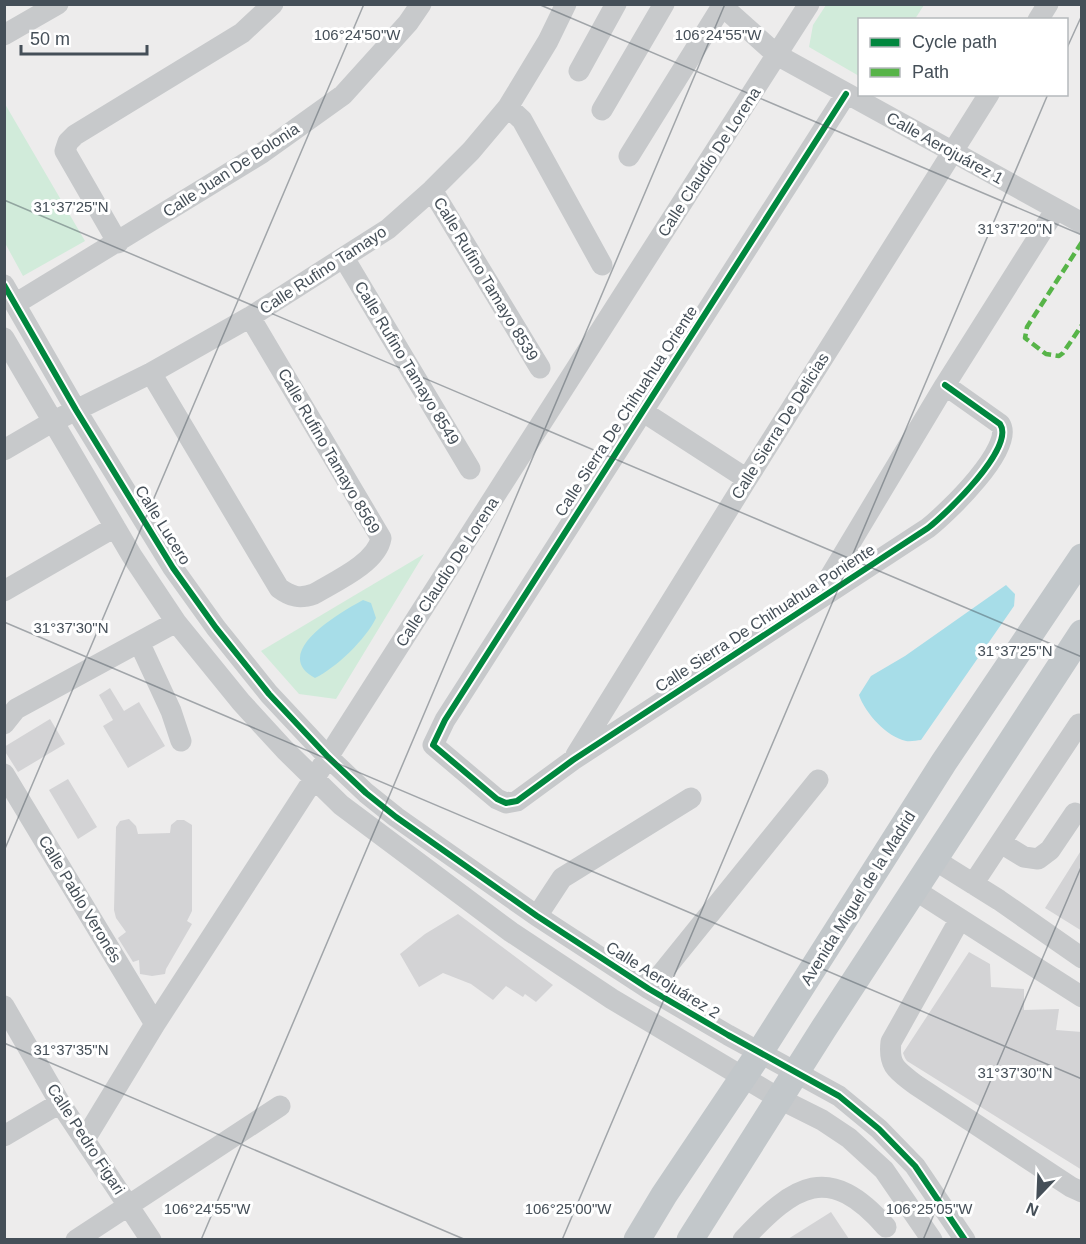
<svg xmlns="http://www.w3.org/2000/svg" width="1086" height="1244" viewBox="0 0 1086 1244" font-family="Helvetica,sans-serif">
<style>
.green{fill:#d1ebda}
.water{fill:#a7dde8}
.building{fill:#d3d3d5}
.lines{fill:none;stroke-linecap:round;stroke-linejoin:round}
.minor{stroke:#c7c9cb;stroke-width:21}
.major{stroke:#c2c7ca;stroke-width:27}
.quiet{stroke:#57b448;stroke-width:4.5;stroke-dasharray:9 4.5;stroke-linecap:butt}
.cycleway-casing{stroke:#fff;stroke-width:10}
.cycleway{stroke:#00873e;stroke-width:6}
.ticks{fill:none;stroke:#454f58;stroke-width:1.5;stroke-opacity:0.45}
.labels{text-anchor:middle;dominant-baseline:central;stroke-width:6;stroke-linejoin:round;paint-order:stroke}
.street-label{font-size:16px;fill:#454f58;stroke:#fff}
.ticks-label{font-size:15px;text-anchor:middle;fill:#454f58;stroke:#fff;stroke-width:6;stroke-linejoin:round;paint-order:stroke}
</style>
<rect width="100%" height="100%" fill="#edecec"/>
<!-- green -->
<path class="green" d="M826,5V4L924,5L915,19L860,20L859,76L809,47L813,25Z
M5,104L85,241L23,276L5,243Z
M424,554L336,699L299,694L261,651Z"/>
<!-- water -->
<path class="water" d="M1006,585L1015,594L1014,606L921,740C917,740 911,742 906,741C887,737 865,713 859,695L871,676L905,656Z
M363,600L371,603L376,618C366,639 336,668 315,678C269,653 341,612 363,600Z"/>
<!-- building -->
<path class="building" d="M110,688L124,711L139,702L165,746L128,768L103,726L113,720L99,695Z
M50,719L65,744L18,772L4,750V747Z
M68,779L97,827L78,839L49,790Z
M129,819L136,826L138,834L170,833L171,825L177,820H184L192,825V911L187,921L192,924L166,969L165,974L152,976L140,974L139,960L133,962L118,938L126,932L116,918L114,910L116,827L120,821Z
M1082,849V931L1045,908Z
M458,914L553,985L536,1002L525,994L523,997L506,986L493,1000L471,984L443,973L419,987L400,954L425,934Z
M969,952L990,964L991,987L1024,989V1010L1059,1009L1056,1030L1082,1032V1170L907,1061L905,1058L903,1053Z
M831,1212L849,1239H788Z"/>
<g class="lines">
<!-- minor -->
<path class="minor" d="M720,4L777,55L1082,223
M1038,20L1048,4
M4,35L58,4
M579,71L616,4
M846,94L445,720L433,745L497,799L506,803L517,801L573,760L928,528C946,514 1016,447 1000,424L945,385
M508,107L522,120L602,265
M602,110L664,4
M629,156L722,6
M432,190L540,368
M118,243L65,151L68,142L75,135L242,33L273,4
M344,258L470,469
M4,285L76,410L173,568L216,628L269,694L328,757L366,793L396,817L537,916L649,989L728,1035L839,1096L879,1129L915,1166L965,1240
M15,304L262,153L343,95L408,23L421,4
M4,338L132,556L176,622L241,702L285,750L341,805L511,932L612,999L780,1099L822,1120L849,1138L884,1170L932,1240
M151,373L279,588C291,597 300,599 314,594C334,582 377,563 381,538L250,317
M642,411L747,479
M4,450L52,422L151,373L250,317L388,229L432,190L471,151L508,107L548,41L566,4
M4,591L115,527
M819,595L945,385L1056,209
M139,642L171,711L181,741
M4,724L16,709L176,622
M576,755L747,479L989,94
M4,774L155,1024
M1001,843L1024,857L1038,859L1050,850L1075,813
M935,860L999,900L1082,958
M973,884L1079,724
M915,890L1082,997
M537,916L562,878L691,798
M960,919L891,1042C888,1067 898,1071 916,1085L1071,1187L1082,1192
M649,989L818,780
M4,1006L60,1103L151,1240
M4,1136L60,1103
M85,1139L155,1024L328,757L809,4
M76,1240L280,1106
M743,1240C795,1184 829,1162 886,1227"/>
<!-- major -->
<path class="major" d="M637,1240L664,1195L760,1052L944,762L1082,557
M690,1240L824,1028L1082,633"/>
<!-- quiet -->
<path class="quiet" d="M1082,242L1027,327L1025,338L1046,354L1059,356L1063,353L1082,325"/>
<defs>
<path id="cycleway" d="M846,94L445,720L433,745L497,799L506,803L517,801L573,760L928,528C946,514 1016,447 1000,424L945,385
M4,285L76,410L173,568L216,628L269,694L328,757L366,793L396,817L537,916L649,989L728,1035L839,1096L879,1129L915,1166L965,1240"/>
</defs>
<!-- cycleway casing -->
<use href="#cycleway" class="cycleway-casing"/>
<!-- cycleway -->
<use href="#cycleway" class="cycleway"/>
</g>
<!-- ticks -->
<path class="ticks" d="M538,4L1082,235M1066,50L1082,15M4,200L1082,657M4,622L1082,1079M4,851L364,4M4,1043L466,1240M201,1240L725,4M562,1240L1048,94M923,1240L1082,865"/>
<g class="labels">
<!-- street labels -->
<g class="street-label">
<text transform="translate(945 148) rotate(29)">Calle Aerojuárez 1</text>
<text transform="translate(709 162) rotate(-57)">Calle Claudio De Lorena</text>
<text transform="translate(231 170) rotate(-33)">Calle Juan De Bolonia</text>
<text transform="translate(323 270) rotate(-33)">Calle Rufino Tamayo</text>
<text transform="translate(486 279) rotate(59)">Calle Rufino Tamayo 8539</text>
<text transform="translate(407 363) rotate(59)">Calle Rufino Tamayo 8549</text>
<text transform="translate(626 411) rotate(-57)">Calle Sierra De Chihuahua Oriente</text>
<text transform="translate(780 426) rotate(-58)">Calle Sierra De Delicias</text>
<text transform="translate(329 451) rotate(60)">Calle Rufino Tamayo 8569</text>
<text transform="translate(163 525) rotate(58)">Calle Lucero</text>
<text transform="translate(447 572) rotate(-57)">Calle Claudio De Lorena</text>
<text transform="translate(765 618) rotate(-33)">Calle Sierra De Chihuahua Poniente</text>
<text transform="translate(858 898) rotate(-58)">Avenida Miguel de la Madrid</text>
<text transform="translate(80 899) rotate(59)">Calle Pablo Veronés</text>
<text transform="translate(663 980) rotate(32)">Calle Aerojuárez 2</text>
<text transform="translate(86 1139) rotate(57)">Calle Pedro Figari</text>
</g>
</g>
<g class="ticks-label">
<text x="718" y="40">106°24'55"W</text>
<text x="357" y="40">106°24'50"W</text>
<text x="71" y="212">31°37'25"N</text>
<text x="1015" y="234">31°37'20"N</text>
<text x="71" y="633">31°37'30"N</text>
<text x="1015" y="656">31°37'25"N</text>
<text x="71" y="1055">31°37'35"N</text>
<text x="1015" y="1078">31°37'30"N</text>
<text x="207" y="1214">106°24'55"W</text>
<text x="568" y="1214">106°25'00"W</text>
<text x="929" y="1214">106°25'05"W</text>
</g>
<!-- border -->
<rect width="1086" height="1244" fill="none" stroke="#454f58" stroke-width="12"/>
<!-- legend -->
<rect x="858" y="18" width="210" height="78" fill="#ffffff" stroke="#b5b9bc" stroke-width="1.5"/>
<rect x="870" y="38" width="30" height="9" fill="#00873e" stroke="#b5b9bc" stroke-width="1.5"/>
<text x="912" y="48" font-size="18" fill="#454f58">Cycle path</text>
<rect x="870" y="68" width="30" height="9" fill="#57b448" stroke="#b5b9bc" stroke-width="1.5"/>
<text x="912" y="78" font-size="18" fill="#454f58">Path</text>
<!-- north arrow -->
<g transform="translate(1038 1196) rotate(203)" stroke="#ffffff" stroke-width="4.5" paint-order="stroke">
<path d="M0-4.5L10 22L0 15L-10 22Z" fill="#454f58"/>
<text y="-9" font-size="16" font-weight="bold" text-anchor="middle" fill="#454f58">N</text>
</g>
<!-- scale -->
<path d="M21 45v9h126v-9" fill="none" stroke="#454f58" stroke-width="3"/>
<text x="30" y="45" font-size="18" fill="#454f58" stroke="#ffffff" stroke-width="4.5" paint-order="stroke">50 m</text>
</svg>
